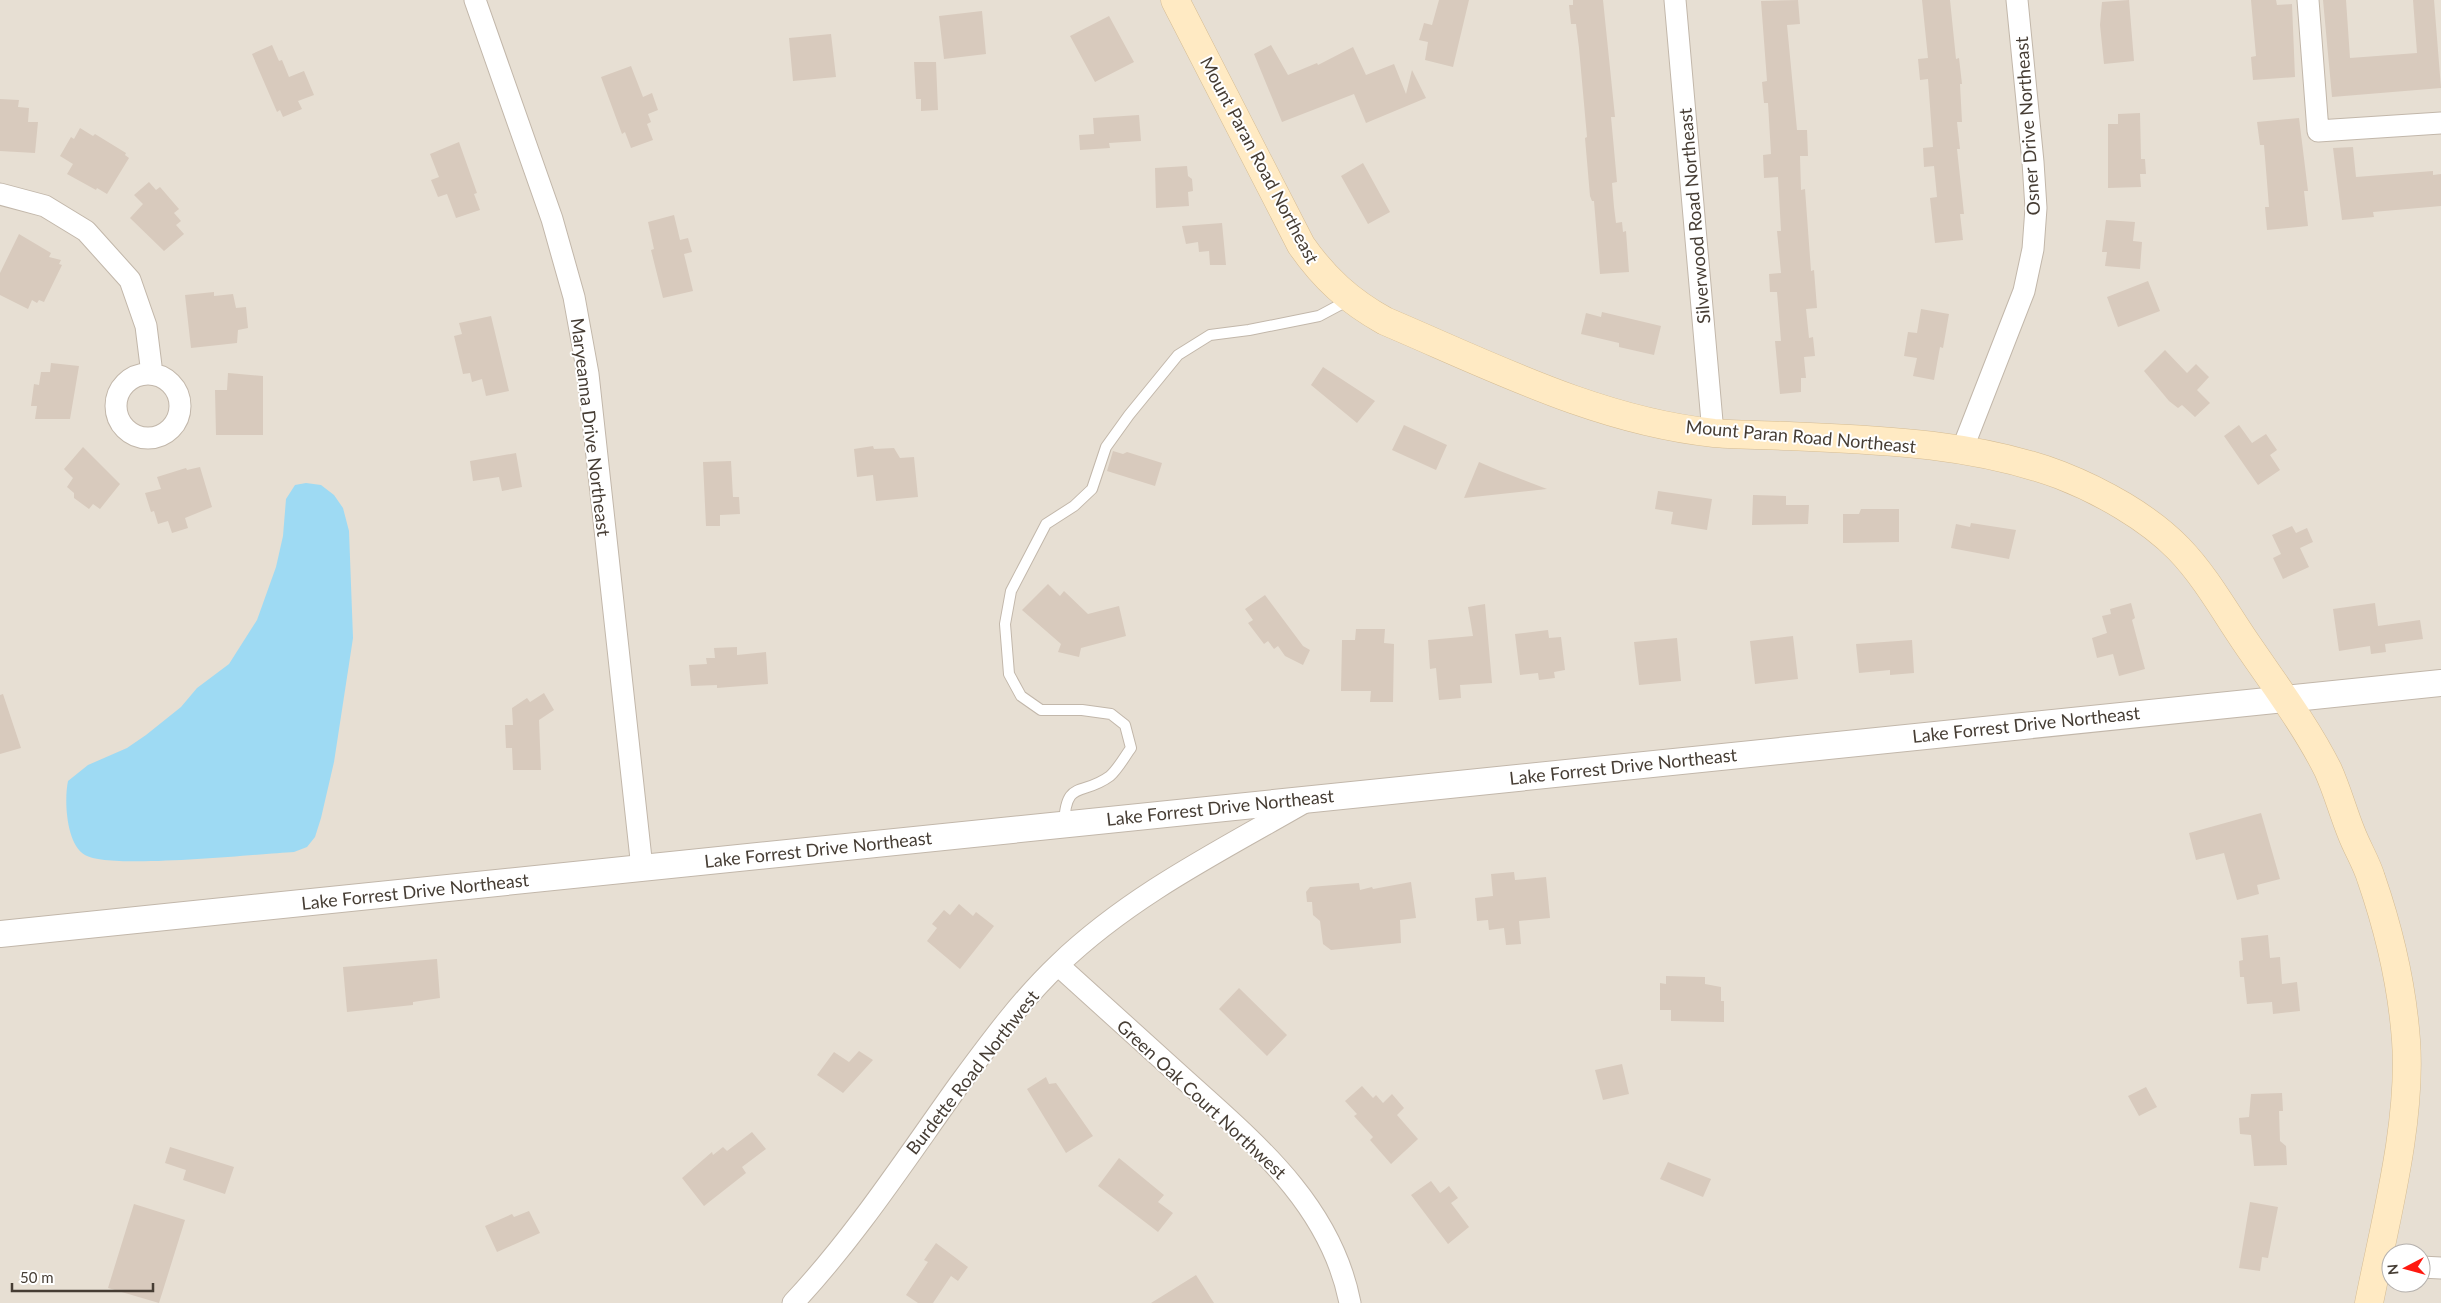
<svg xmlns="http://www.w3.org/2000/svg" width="2441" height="1303" viewBox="0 0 2441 1303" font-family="Lato,sans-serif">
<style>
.residential{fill:#e7dfd3;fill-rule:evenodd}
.water{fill:#9edaf3}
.building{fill:#d8cabd}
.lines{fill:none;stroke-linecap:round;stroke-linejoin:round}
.service-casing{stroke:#c2b7aa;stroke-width:12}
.minor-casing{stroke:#c2b7aa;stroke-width:23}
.tertiary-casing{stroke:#c2b7aa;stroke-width:28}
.secondary-casing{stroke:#d5bc93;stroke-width:29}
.service{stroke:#fff;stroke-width:10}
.minor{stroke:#fff;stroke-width:21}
.tertiary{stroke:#fff;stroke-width:26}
.secondary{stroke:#ffeac3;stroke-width:28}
.labels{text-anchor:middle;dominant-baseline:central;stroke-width:4;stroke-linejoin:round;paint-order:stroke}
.street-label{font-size:18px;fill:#463d34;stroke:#fff}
</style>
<rect width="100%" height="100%" fill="#f3ede5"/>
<!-- residential -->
<path class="residential" d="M0,0H2441V1303H0ZM2391,1253H2421V1283H2391Z"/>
<!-- water -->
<path class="water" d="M306,483L321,485L334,495L343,508L349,531L353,638L334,762L321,818L315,837L307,847L294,852C257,854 109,870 85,855C66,844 64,800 68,781L88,765L127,748L146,735L181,707L197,688L229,664L257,620L276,567L283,536L286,499L295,485Z"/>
<!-- building -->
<path class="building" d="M1439,0H1469L1453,67L1425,60L1428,42L1419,40L1424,23L1432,25Z
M1573,0H1603L1615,117H1611L1617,182L1612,183L1614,207L1616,223L1622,222L1623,232L1626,231L1629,272L1600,274L1594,201H1592L1590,196L1585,138L1587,137L1579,48L1576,24H1571L1569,5H1573Z
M1798,0L1800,24L1787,25L1797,130H1807L1808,156H1800L1801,190L1805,189L1811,271L1814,270L1817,308L1806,309L1809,338L1813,337L1815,356L1804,357L1806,378H1801V392L1780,394L1775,341H1781L1777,292H1770L1769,274L1781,273L1777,231H1781L1778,177L1764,178L1763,155L1771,154L1768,103H1764L1762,82L1767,81L1761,1Z
M1922,0H1950L1956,59L1959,58L1962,84H1960L1962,122H1957L1960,149H1957L1964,214H1960L1963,240L1935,243L1930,198L1937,197L1934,166L1924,167L1923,148L1933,147L1928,79L1920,80L1918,59L1928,58Z
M2129,0L2134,61L2104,64L2100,25L2102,2Z
M2251,0H2276L2277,5L2292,4L2295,77L2253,80L2251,57L2256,56Z
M2323,0H2346L2350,58L2417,53L2413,0H2434L2441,88L2332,97Z
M982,11L986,54L944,59L939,16Z
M1109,16L1134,62L1095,82L1070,36Z
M831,34L836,77L793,81L789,38Z
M272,45L279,61L282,60L289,77L304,71L314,95L298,101L302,109L283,117L280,110L277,112L252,54Z
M1271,45L1288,75L1317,63L1318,65L1353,47L1366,75L1394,64L1406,94L1412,70L1426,98L1366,123L1354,94L1282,122L1254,54Z
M914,62H936L938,110L921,111V99H916Z
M631,66L643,97L652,93L658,110L648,114L651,122L647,124L653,140L631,148L625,132L622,134L601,77Z
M0,99L19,100L18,107L29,108L28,122H38L35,153L0,151Z
M2140,113L2141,159H2145L2146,174H2140L2141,187L2108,188V124H2118V114Z
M1139,115L1141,141L1109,143L1110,148L1080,150L1079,135L1094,134L1093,118Z
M2299,118L2308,191H2304L2308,226L2267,230L2265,207H2269L2264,145H2260L2257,122Z
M80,128L93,136L95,134L126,153L125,155L129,158L107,194L97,188L96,190L67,174L73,164L60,156L71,137L74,139Z
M459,142L477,193L474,194L480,210L456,218L447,194L438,197L431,180L439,177L430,154Z
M2353,147L2356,177L2433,171V175L2441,174V206L2373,212L2374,217L2342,220L2333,148Z
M1363,163L1390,212L1368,224L1341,176Z
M1187,166L1188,176L1192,179L1193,191L1188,192L1189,206L1156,208L1155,168Z
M149,182L156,190L160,187L179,209L174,213L181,221L176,225L184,234L164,251L130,218L143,204L134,195Z
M674,215L680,240L688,238L692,252L684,254L693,291L663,298L651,250L654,249L648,222Z
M2106,220L2135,222L2133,241L2142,242L2140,269L2105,266L2107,252H2102Z
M1222,223L1226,265H1210L1209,251L1199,252L1198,242L1186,244L1182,226Z
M19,234L51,253L49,257L61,260L59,264L62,265L44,302L39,300L37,303L32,300L28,309L0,295V273Z
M2148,281L2160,311L2118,327L2107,297Z
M214,292V296L233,294L236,308L246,307L248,328L238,330L237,343L191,348L185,295Z
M1921,309L1949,314L1943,348L1940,347L1934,380L1913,376L1917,358L1904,356L1908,332L1917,333Z
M1602,312L1661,326L1654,355L1619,347V343L1581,334L1586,313L1601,317Z
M491,316L509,391L486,396L482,379L472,382L470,373L463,374L454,336L462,334L459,323Z
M2165,350L2187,373L2196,364L2209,377L2197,390L2210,403L2195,417L2182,405L2178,408L2169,401L2144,371Z
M51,363L79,366L70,419H35L37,406H31L34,384L39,385L41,372H50Z
M1323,367L1375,401L1357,423L1311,385Z
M228,373L263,376V435H216L215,390H227Z
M1404,425L1447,445L1436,470L1392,450Z
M2239,425L2252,443L2266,434L2277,450L2270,455L2280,470L2258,485L2224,436Z
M873,446L874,449L894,448L900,458L914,457L918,497L876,501L873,475L857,477L854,449Z
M83,447L120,484L100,509L93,504L89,509L74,498V493L67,487L73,478L64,469Z
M1113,451L1123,454L1127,452L1162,463L1155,486L1107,471Z
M516,453L522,487L502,491L499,477L473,481L470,461Z
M731,461L733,497H739L740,514L720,515V526H706L703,462Z
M1479,462L1500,471L1547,489L1464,498Z
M200,467L212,507L185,518L188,528L172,533L168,521L158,524L154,511L151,512L145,493L161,489L157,477L186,468L187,470Z
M1658,491L1712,499L1707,530L1671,524L1673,512L1655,509Z
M1753,495L1786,496V505H1809L1808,524L1752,525Z
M1861,509H1899V542L1843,543V514H1859Z
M1971,523L2016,530L2009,559L1951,548L1956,524L1970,527Z
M2292,526L2296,533L2307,528L2313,542L2300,548L2309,567L2283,579L2273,558L2281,554L2272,535Z
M1048,584L1060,596L1064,591L1088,614L1119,606L1126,636L1081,648L1079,657L1058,652L1061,644L1022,610Z
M1265,595L1303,646L1310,650L1303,665L1285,656L1278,646L1274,649L1268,641L1264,644L1248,623L1253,620L1245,609Z
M2131,603L2135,618L2132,620L2145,669L2119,676L2113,654L2097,658L2092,638L2107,633L2102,616L2111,614L2110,609Z
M2375,603L2378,626L2420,620L2423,639L2385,644L2386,652L2371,654L2370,646L2339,651L2333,609Z
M1485,604L1492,683L1460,685L1461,698L1439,700L1436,668L1430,669L1428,640L1473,636L1468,607Z
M1356,629H1385L1384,643L1394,644L1393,702H1370L1371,691H1341L1342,640H1355Z
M1548,630L1549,638L1561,637L1565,670L1554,672L1555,678L1539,680L1538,673L1520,675L1515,634Z
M1793,636L1798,679L1755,684L1750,641Z
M1677,638L1681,681L1639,685L1634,642Z
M1912,640L1914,673L1890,675V670L1859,673L1856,644Z
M737,647V655L766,652L768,684L717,688V685L691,686L689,665L707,664L706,658H715L714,648Z
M544,693L554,710L539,720L541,770H513L512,748H506L505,725H513L512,708L527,698L530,702Z
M3,694L21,748L0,754V695Z
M2261,813L2280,879L2257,885L2259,894L2237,900L2224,853L2196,860L2189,833Z
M1514,872L1515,880L1546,877L1550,918L1519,921L1521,944L1506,945L1504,928L1489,930L1488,920L1477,921L1475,898L1493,896L1491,874Z
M1411,882L1416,918L1400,920L1401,943L1331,950L1323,944L1320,921L1313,915L1312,902H1307L1306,892L1310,887L1359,883L1360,890L1372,887L1373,889Z
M959,904L973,916L976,912L994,926L960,969L927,941L937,928L932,924L944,910L950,915Z
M2268,935L2270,958L2280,957L2282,984L2297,982L2300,1011L2273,1014L2272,1002L2247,1004L2244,977H2240L2239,961L2243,960L2241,938Z
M437,959L440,998L413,1002V1005L347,1012L343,967Z
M1666,976L1705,977V984L1721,987V1001H1724V1022L1671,1021V1010H1660V983L1666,984Z
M1239,988L1287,1035L1267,1056L1219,1009Z
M859,1051L873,1060L843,1093L817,1075L834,1052L849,1062Z
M1622,1064L1629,1094L1603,1100L1595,1070Z
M1046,1077L1049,1084L1056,1083L1093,1136L1066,1153L1027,1089Z
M1362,1086L1373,1098L1376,1095L1383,1103L1392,1094L1404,1108L1397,1115L1418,1139L1391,1164L1370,1140L1373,1137L1354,1116L1357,1114L1345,1101Z
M2146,1087L2157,1107L2139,1116L2128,1096Z
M2282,1093L2283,1111H2279L2280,1141L2286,1146L2287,1165L2254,1166L2251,1135L2240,1134L2239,1118L2249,1117L2251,1094Z
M752,1132L766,1149L742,1167L746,1173L704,1206L682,1178L712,1152L713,1155L723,1147L727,1151Z
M170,1147L234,1167L225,1194L183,1180L186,1170L165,1163Z
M1119,1158L1164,1195L1158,1202L1173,1213L1158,1232L1098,1186Z
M1668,1162L1711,1179L1703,1197L1660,1179Z
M1431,1181L1440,1193L1449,1186L1458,1198L1451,1203L1469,1227L1448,1244L1411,1195Z
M2250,1202L2278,1207L2268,1258L2262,1257L2260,1271L2239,1268Z
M134,1204L185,1220L159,1303L108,1288Z
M529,1211L540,1233L497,1252L485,1226L512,1214L514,1217Z
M936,1243L968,1267L958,1281L951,1276L933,1303H918L906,1295L928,1262L924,1260Z
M1196,1275L1214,1303H1151Z"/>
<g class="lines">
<defs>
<path id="service" d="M1064,824C1066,778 1082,797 1110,776C1118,769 1125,756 1131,748L1125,725L1111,714L1082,710H1041L1021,696L1009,674L1005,624L1011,591L1046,524L1074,506L1092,489L1106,447L1129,415L1178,355L1210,335L1249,330L1319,316L1349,300"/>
<path id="minor" d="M475,0L552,219L574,297L588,374L642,868
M1675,0L1713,433
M2308,0L2318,131L2441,123
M0,194L45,206L86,231L130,280L146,326L152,374
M116 406a32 32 0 1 1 64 0a32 32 0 1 1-64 0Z
M1962,450L2024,291L2033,249L2036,208L2033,162L2017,0
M1058,965C1100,1003 1142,1041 1184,1079C1255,1143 1331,1205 1350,1303
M2421,1267L2441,1268
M793,1303C855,1237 905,1160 958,1086C989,1044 1021,1000 1059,964C1131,895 1220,851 1305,802"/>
<path id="tertiary" d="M0,934L2441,683"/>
<path id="secondary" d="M1175,0L1301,245C1324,278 1349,301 1385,321C1491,366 1598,421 1714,433C1739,435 1764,435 1789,436C1880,440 1974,443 2060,475C2101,491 2148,517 2179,549C2206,577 2225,612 2247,644C2275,685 2306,726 2328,770C2337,790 2343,812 2351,832C2357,848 2366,862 2371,878C2389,930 2402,986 2406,1040C2412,1122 2385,1222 2369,1303"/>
</defs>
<!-- service casing -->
<use href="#service" class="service-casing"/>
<!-- minor casing -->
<use href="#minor" class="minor-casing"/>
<!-- tertiary casing -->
<use href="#tertiary" class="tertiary-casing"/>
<!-- secondary casing -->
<use href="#secondary" class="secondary-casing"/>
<!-- service -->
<use href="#service" class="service"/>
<!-- minor -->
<use href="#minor" class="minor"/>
<!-- tertiary -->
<use href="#tertiary" class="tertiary"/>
<!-- secondary -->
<use href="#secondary" class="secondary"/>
</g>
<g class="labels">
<!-- street labels -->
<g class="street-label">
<text transform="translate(2027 126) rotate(-94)">Osner Drive Northeast</text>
<text transform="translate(1260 160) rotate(62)">Mount Paran Road Northeast</text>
<text transform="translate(1694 216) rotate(-95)">Silverwood Road Northeast</text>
<text transform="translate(591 427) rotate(83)">Maryeanna Drive Northeast</text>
<text transform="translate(1801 436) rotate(5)">Mount Paran Road Northeast</text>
<text transform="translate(2026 724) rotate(-6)">Lake Forrest Drive Northeast</text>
<text transform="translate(1623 766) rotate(-6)">Lake Forrest Drive Northeast</text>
<text transform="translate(1220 807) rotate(-6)">Lake Forrest Drive Northeast</text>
<text transform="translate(818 849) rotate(-6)">Lake Forrest Drive Northeast</text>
<text transform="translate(415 891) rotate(-6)">Lake Forrest Drive Northeast</text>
<text transform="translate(972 1072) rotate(-52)">Burdette Road Northwest</text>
<text transform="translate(1202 1099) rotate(43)">Green Oak Court Northwest</text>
</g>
</g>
<!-- north arrow -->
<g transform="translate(2406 1268) rotate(264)"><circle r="24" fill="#ffffff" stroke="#b5b1ae"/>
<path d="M0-4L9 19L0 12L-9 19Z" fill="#ff1910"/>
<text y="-8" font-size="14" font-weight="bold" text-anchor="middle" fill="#463d34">N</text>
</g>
<!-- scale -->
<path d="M12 1283v8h141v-8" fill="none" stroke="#463d34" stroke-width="2.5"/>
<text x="20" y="1283" font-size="15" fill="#463d34" stroke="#ffffff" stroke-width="4" paint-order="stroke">50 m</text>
</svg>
